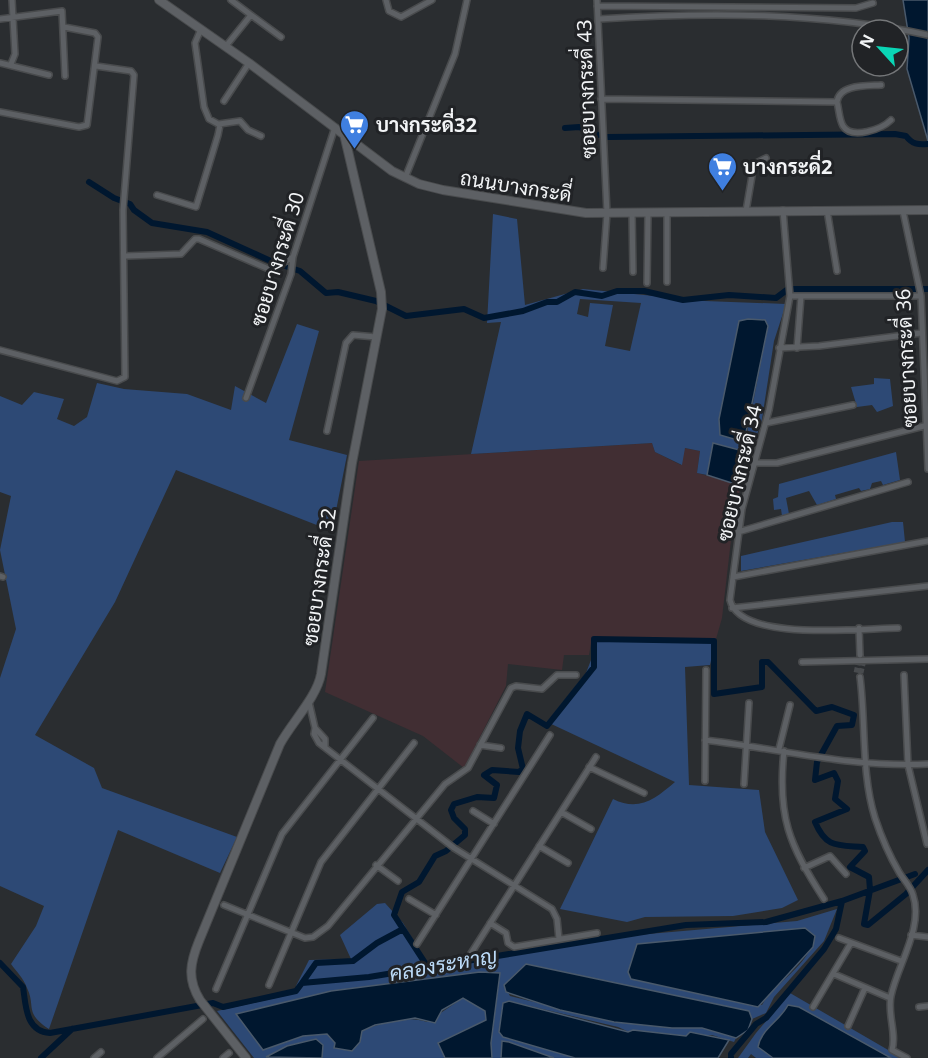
<svg xmlns="http://www.w3.org/2000/svg" width="928" height="1058" viewBox="0 0 928 1058" font-family="'Noto Sans',Sarabun,sans-serif">
<style>
.industrial{fill:#412e33}
.green{fill:#2d4975;fill-rule:evenodd}
.water{fill:#00172f;stroke:#49596b;stroke-width:1.5}
.lines{fill:none;stroke-linecap:round;stroke-linejoin:round}
.canal{stroke:#00172f;stroke-width:6}
.street-tunnel{stroke:#484b4e;stroke-width:5;stroke-dasharray:5 2.5;stroke-linecap:butt}
.street-casing{stroke:#494b4d;stroke-width:8}
.secondary-casing{stroke:#494b4d;stroke-width:10}
.street{stroke:#5d6064;stroke-width:5}
.secondary{stroke:#5d6064;stroke-width:8}
.labels{text-anchor:middle;dominant-baseline:central;stroke-width:6;stroke-linejoin:round;paint-order:stroke}
.street-label{font-size:20px;fill:#f2f4f6;stroke:#212326}
.poi-label{font-size:20px;font-weight:bold;fill:#f2f4f6;stroke:#212326;text-anchor:start}
.water-label{font-size:21px;font-style:italic;fill:#bcdbf8;stroke:#212326}
</style>
<rect width="100%" height="100%" fill="#2a2d30"/>
<!-- industrial -->
<path class="industrial" d="M652,443L655,452L681,465L684,448L700,451L697,473L741,485L734,514L722,618L716,639L592,637L589,655H564L562,670L508,664L506,686L464,768L423,736L325,692L359,461Z"/>
<!-- green -->
<path class="green" d="M493,214L517,219L525,305L583,289L705,301L786,304L774,341L762,419L741,485H738L746,452L713,444L707,475L697,473L700,451L685,448L682,465L655,452L652,443L471,454L501,322L487,323ZM580,299L641,303L630,351L605,346L613,305L590,303L588,317L577,314ZM739,322L768,326L746,439Z
M297,324L319,331L289,440L347,455L332,531L176,470L115,602L35,735L94,768L102,788L237,837L220,873L118,830L49,1029C24,1013 36,1006 27,988C24,979 16,971 11,964L36,926L44,906L0,886V678L16,629L0,550L11,496L0,492V396L22,405L34,392L64,399L57,419L74,426L87,417L97,383L124,389L187,394L231,410L235,386L266,403Z
M874,378L890,379L893,406L877,412L872,405L857,407L851,387L874,384Z
M896,452L900,480L883,485L881,481L872,483L870,489L861,491L859,488L835,495L836,499L817,505L809,491L786,498L789,514L782,516L781,509L774,510L773,499L778,497L779,484Z
M892,522H903L905,542L741,571V556Z
M592,637L716,639L710,665L685,667L689,785L759,790L765,832L798,900L782,908L733,916L645,917L627,922L560,909L613,799C639,812 655,799 675,782L547,722L586,673L591,660Z
M385,903L403,923L428,965L427,969L625,936L797,921L837,909L824,941L774,997L766,1013L752,1019L749,1011L526,964L504,985L510,996L614,1022L672,1028H702L736,1038L734,1042L712,1035L686,1036L633,1030L629,1032L618,1027L509,1001L503,1003L499,1032L575,1058H554L502,1041L501,1058H492L491,1043L500,974L480,972L331,991L263,1050L303,1036L328,1034L335,1043H360L361,1031C381,1023 407,1015 427,1022L463,998L485,1011L486,1020L439,1043L445,1058H254L217,1011L298,993L296,986L309,960L351,959L340,935L377,904ZM805,928L815,936C809,966 776,981 762,1005H751L782,932Z
M790,993L902,1058H891L799,1007L788,1005C779,1021 766,1030 758,1047L773,1058H756L751,1054L748,1058H738L756,1033Z"/>
<!-- water -->
<path class="water" d="M903,0H928V141L907,69L909,38Z
M748,319L765,320L768,326L744,442L720,435L719,419L739,321Z
M713,443L747,452L738,485L707,475Z
M805,928L815,936L813,947L758,1007L631,979L628,972L637,944Z
M526,964L749,1011L752,1019L748,1030L736,1038L702,1028H672L614,1022L560,1010L506,992L504,985Z
M480,972L500,973L491,1043L492,1058H445L438,1043L486,1020L485,1011L463,998L442,1010L435,1023L415,1018L375,1025L362,1031L360,1042L352,1051L334,1048L335,1043L327,1034L303,1036L263,1050L236,1014L331,991Z
M509,1001L628,1032L633,1030L686,1036L690,1032L729,1040L718,1058H575L503,1037L499,1032L503,1003Z
M788,1005L799,1007L891,1058H773L758,1047C761,1029 780,1021 788,1005Z
M316,1039L323,1045L322,1058L266,1057L287,1046Z
M502,1041L509,1042L554,1058H501Z"/>
<g class="lines">
<!-- canal -->
<path class="canal" d="M565,128L579,127L598,135
M608,137L895,134L906,136C912,144 918,145 928,144
M89,182L114,198L130,204L134,210L152,223L207,232L273,262L300,271L326,293L338,292L376,301L406,316L464,309L484,318L523,311L547,302H557L575,292L602,296L617,291H644L683,300L729,295L776,298L788,289H928
M403,929L427,966
M0,963L23,987C26,1005 25,1031 50,1033L213,1003L223,1007L296,991L302,983L369,977L686,925L766,922L842,901L915,874
M302,983L316,963L353,961L377,943L403,929L394,915L402,892L419,882L435,856L446,851L465,835V829L454,818L451,810L454,804L477,797L494,798L497,785L484,775L492,770L519,772L523,769L518,748L520,731L527,714L547,726L594,667V639L714,641V694L762,687V662H768L816,711L832,707L854,715L852,725L837,726L817,762L815,780L834,773L838,781L835,799L847,809L815,822C826,848 837,845 863,847L865,851L850,867L869,877L870,890L864,924L868,925L906,894L928,870
M41,1058L72,1029
M731,1058V1054L756,1024L766,1018L824,949L836,929L842,901"/>
<!-- street-tunnel -->
<path class="street-tunnel" d="M860,655L864,660L860,677L856,673Z"/>
<defs>
<path id="street" d="M386,0L389,11L401,17L432,0
M597,0L607,213L603,268
M597,6L856,8L873,3
M251,15L281,37
M0,19L62,11L65,76
M599,19C707,12 821,12 928,35
M226,46L251,15L231,0
M0,63L49,75
M11,64L15,54L12,0
M601,99L837,102C839,84 867,86 881,85
M224,101L249,63
M837,102C839,109 839,119 843,126C852,140 882,129 891,120
M0,112L79,127L87,125L98,37L95,33L64,27
M219,124L240,121L248,130L261,136
M405,178L455,54L467,0
M157,195L196,207L218,135L220,125L209,119L204,107L195,43L201,29
M783,210L790,296L769,410L742,509L730,600C740,643 863,628 898,628
M827,210L837,271
M746,211L754,164L766,158
M903,211L921,296L928,469
M632,212L633,272
M667,212V282
M125,256L181,254L195,239H199L271,270L293,257
M647,283L648,212
M790,296H921
M779,348L819,346L921,333
M797,348L801,296
M0,350L117,381L125,377L123,210L134,75L131,71L96,66
M246,398L291,274L293,257L335,127
M766,423L853,405
M327,431L346,343L353,335L376,337
M755,463H777L924,426
M738,532L908,482
M0,576L3,577
M733,577L928,541
M732,608L928,586
M859,628L860,655
M802,662L928,659
M904,675L908,765L927,844
M860,677C866,723 861,773 875,818C881,836 889,855 899,872C903,879 911,887 913,895C924,927 897,966 891,996C887,1014 897,1033 892,1050L907,1058
M309,702L315,728L314,734L319,743L454,848L552,909L557,919L559,939
M315,728L325,739V747
M705,740C781,749 851,768 928,764
M480,745L501,748
M779,749L790,705
M784,751C777,816 789,845 824,899
M589,767L644,793
M705,781L706,670
M744,784L749,703
M473,811L494,824
M561,812L591,829
M539,846L568,863
M376,865L398,881
M804,868L830,856L846,874
M409,899L436,915
M224,905L305,938L313,937L328,926L445,784L468,768L511,688L516,686L542,689L557,675H576
M490,923L506,933L508,943L514,947L597,933
M911,935L928,937
M839,938L901,961
M417,944L550,735
M470,955L596,757
M834,974L890,998
M269,985L321,862L414,743
M216,989L282,834L373,718
M813,1007L851,943
M919,1007L928,1006
M848,1026L865,988
M94,1058L101,1052
M157,1058L203,1019
M223,1058L229,1053"/>
<path id="secondary" d="M159,0L249,63L392,171L419,184L443,190L586,213L928,210
M246,1058L200,1000C187,979 190,963 199,941L280,744C292,722 317,697 321,674L352,463L382,309L381,292L344,134"/>
</defs>
<!-- street casing -->
<use href="#street" class="street-casing"/>
<!-- secondary casing -->
<use href="#secondary" class="secondary-casing"/>
<!-- street -->
<use href="#street" class="street"/>
<!-- secondary -->
<use href="#secondary" class="secondary"/>
</g>
<!-- icons -->
<defs>
<symbol id="supermarket-pin" viewBox="-11 -11 22 30"><path d="M0 17L-7.5 6A9.5 9.5 0 1 1 7.5 6Z" fill="#3f7fe0" stroke="#212326"/><path d="M-6-5.5h2.5l.6 2H6L4.5 2H-2.5L-4.4-4H-6ZM-1.5 3.2a1.3 1.3 0 1 0 .1 0ZM3 3.2a1.3 1.3 0 1 0 .1 0Z" fill="#fff"/></symbol>
</defs>
<g fill-rule="evenodd">
<use href="#supermarket-pin" x="338" y="108" width="33" height="45"/>
<use href="#supermarket-pin" x="706" y="150" width="33" height="45"/>
</g>
<g class="labels">
<!-- street labels -->
<g class="street-label">
<text transform="translate(586 89) rotate(-92)">ซอยบางกระดี่ 43</text>
<text transform="translate(516 186) rotate(9)">ถนนบางกระดี่</text>
<text transform="translate(277 259) rotate(-73)">ซอยบางกระดี่ 30</text>
<text transform="translate(906 358) rotate(-93)">ซอยบางกระดี่ 36</text>
<text transform="translate(739 473) rotate(-77)">ซอยบางกระดี่ 34</text>
<text transform="translate(319 577) rotate(-82)">ซอยบางกระดี่ 32</text>
</g>
<!-- poi labels -->
<g class="poi-label">
<text x="376" y="124">บางกระดี่32</text>
<text x="743" y="166">บางกระดี่2</text>
</g>
<!-- water labels -->
<g class="water-label">
<text transform="translate(443 964) rotate(-10)">คลองระหาญ</text>
</g>
</g>
<!-- north arrow -->
<g transform="translate(880 48) rotate(297)"><circle r="28" fill="#212326" stroke="#757779" stroke-width="1.5"/>
<path d="M0-4.5L10 22L0 15L-10 22Z" fill="#0ad5b5"/>
<text y="-9" font-size="16" font-weight="bold" text-anchor="middle" fill="#f2f4f6">N</text>
</g>
</svg>
